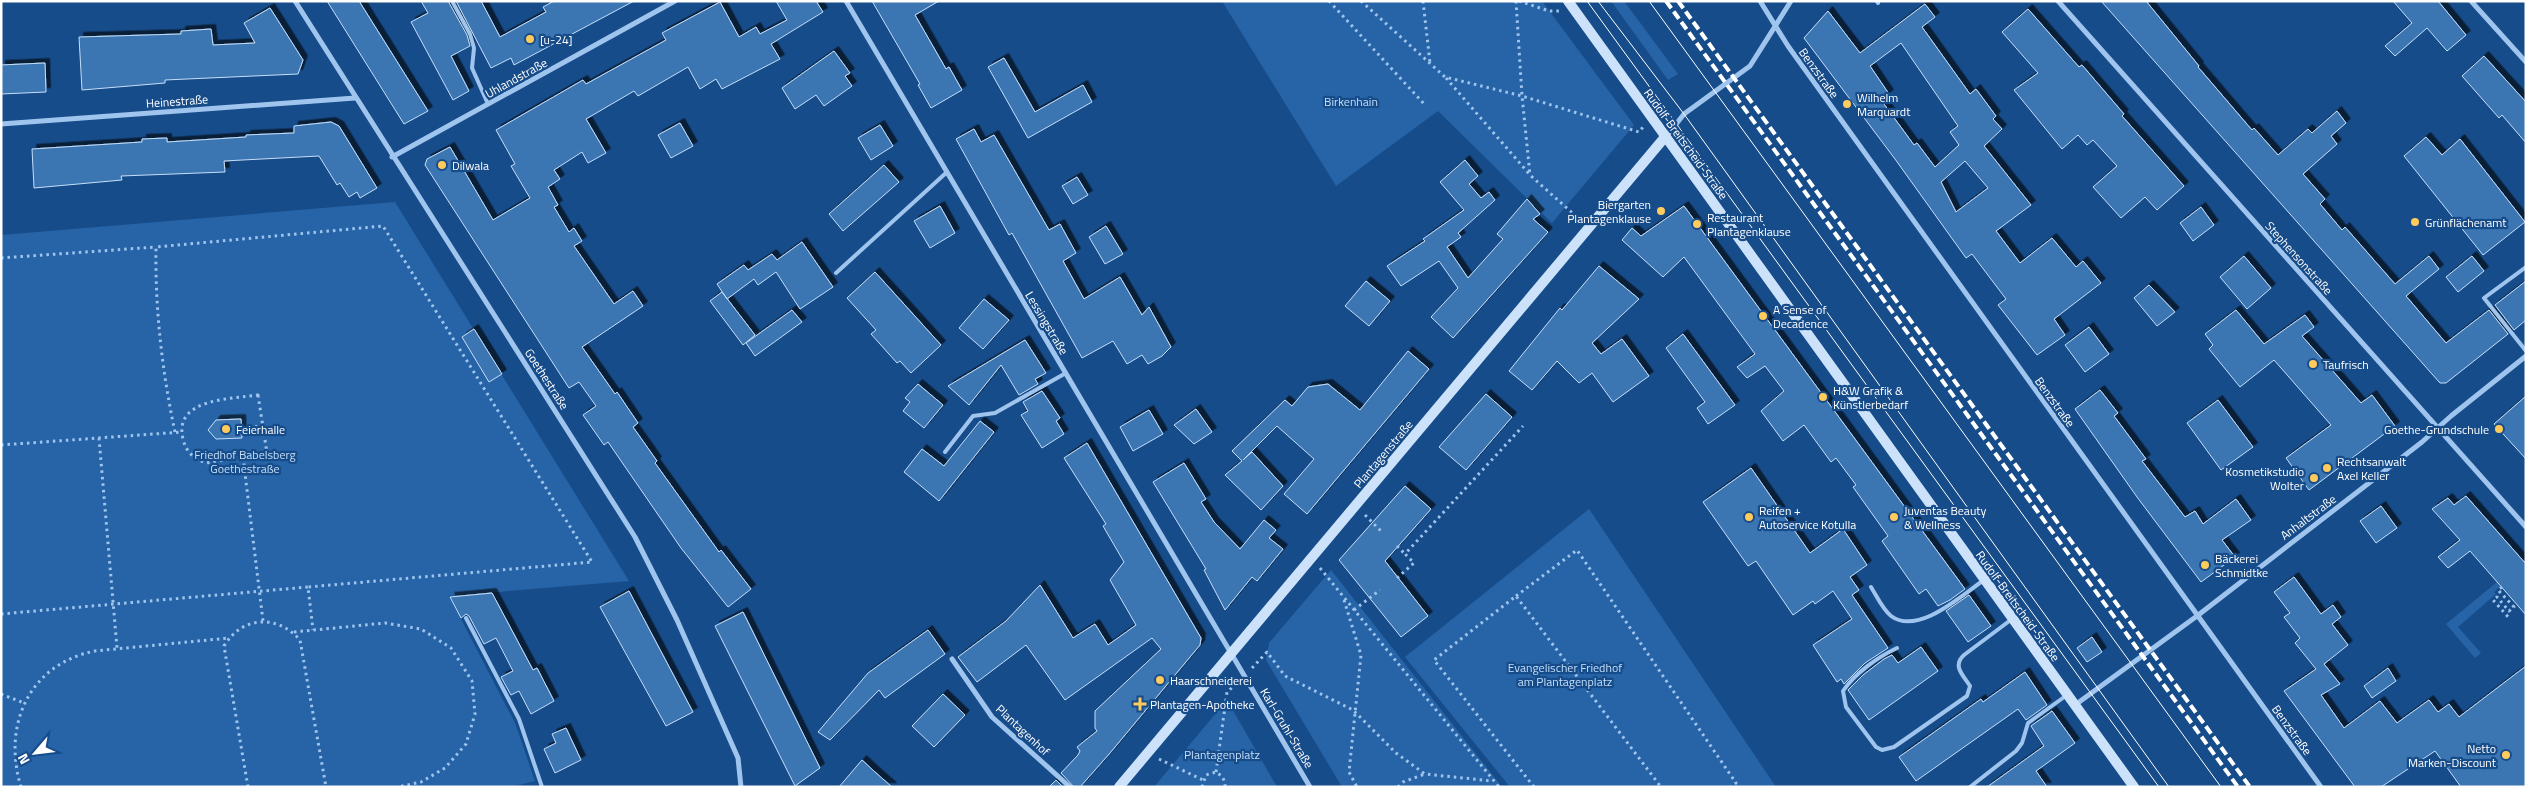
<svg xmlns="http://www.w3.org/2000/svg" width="2527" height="788" viewBox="0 0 2527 788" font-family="'Titillium Web',sans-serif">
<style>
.green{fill:#2664a7}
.building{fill:#3b74b2;stroke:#c5dffa;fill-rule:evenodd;filter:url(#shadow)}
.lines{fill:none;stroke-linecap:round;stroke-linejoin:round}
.path{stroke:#9fc5ee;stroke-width:3;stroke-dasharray:2.5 4;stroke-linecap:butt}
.lane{stroke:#9fc5ee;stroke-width:4}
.street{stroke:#9fc5ee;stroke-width:5}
.secondary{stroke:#cce2fa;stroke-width:10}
.tram{stroke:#fff;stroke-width:1}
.rail{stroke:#fff;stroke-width:4;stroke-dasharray:9 4;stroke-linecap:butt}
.poi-dot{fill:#ffcb5d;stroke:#174c8a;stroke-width:2}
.labels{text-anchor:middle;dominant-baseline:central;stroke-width:4.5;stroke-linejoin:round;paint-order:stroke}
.poi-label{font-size:12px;fill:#fff;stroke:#174c8a;text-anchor:start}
.street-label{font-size:12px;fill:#fff;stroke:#174c8a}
.park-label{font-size:12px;fill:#c5dffa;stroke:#174c8a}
</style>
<defs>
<filter id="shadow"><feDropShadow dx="4.5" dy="-4.5" stdDeviation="0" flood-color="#0009"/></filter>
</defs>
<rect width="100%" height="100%" fill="#174c8a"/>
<!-- green -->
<path class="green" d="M1222,1H1542L1634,125L1552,223L1438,111L1336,186Z
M1611,1H1624L1678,74L1668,80Z
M395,202L629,581L449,596L515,723L535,781L511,787H1V235Z
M1589,509L1776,787H1510L1405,657Z
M1331,570L1502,787H1342L1266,660L1269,643Z
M2497,582L2500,586L2494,592L2496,594L2458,627L2481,653L2475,658L2446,624Z
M1227,700L1277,787H1154Z"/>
<!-- building -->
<path class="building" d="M327,1H359L428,111L404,124Z
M421,1H448L467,35L470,46L451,56L469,91L453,100L411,22L428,13Z
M456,1H481L500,37L546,12L543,7L554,1H634L514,65L511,58L491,68Z
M776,1H816L823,12L771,44L780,59L722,89L716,79L700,89L688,67L638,96L634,91L586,119L606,153L588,163L582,152L554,170L560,179L548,187L558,205L554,207L569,232L574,228L582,241L574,246L614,304L633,291L643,306L582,347L615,394L617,392L638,423L633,427L657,461L655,463L719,552L721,550L751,589L728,607L681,548L608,442L604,445L583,415L596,406L579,382L569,388L425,165L427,159L450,147L493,220L530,198L511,166L515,164L496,130L583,80L586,84L666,40L662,33L720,2L739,37L756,27L760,34L787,20Z
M872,1H939L915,15L946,69L949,67L962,90L931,108L918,85L920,84Z
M2101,1H2146L2199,66L2198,67L2252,130L2254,128L2278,155L2308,129L2312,133L2337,111L2346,123L2331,136L2337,144L2303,174L2325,199L2320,204L2342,230L2345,227L2395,284L2429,256L2439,269L2406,296L2446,343L2489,310L2508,334L2446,383H2440Z
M2393,1H2438L2466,35L2447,51L2427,28L2395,56L2385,46L2412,23Z
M1925,4L1935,17L1922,27L1970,94L1976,89L1996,116L1993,119L2002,129L1984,146L2031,205L1996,231L2020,263L2052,238L2076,267L2083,261L2101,283L2054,319L2065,335L2037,355L1998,305L2006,299L1972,254L1966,258L1895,159L1804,38L1828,11L1860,53ZM1901,43L1958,126L1950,132L1959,145L1935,167L1917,143L1914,145L1881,100L1889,94L1870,66ZM1965,161L1988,188L1956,212L1941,182Z
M270,8L303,60L298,74L165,80V83L82,90L79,37L181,34V31L211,29L213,45L255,43L244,23Z
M2028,9L2079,67L2082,65L2124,114L2122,116L2184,186L2157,210L2145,197L2121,218L2093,187L2117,166L2093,140L2087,145L2078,135L2062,149L2014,90L2038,73L2002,32Z
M834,51L850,73L845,76L852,86L824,106L816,95L795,109L782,88Z
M2484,56L2526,102V143L2502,115L2499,118L2462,76Z
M1004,58L1035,112L1083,85L1092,102L1028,138L988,67Z
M45,63L46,92L1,94V65Z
M331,122L339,126L377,188L360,198L357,192L349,197L340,183L337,185L319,156L224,161L225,172L121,176L122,180L34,188L32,149L142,142V139L167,138V142L246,137V135L294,133V126Z
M680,123L693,146L671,158L658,135Z
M880,125L893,146L871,160L858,138Z
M974,129L981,142L994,135L1049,230L1060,224L1076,253L1063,261L1084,299L1120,277L1142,315L1149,307L1171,347L1162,356L1148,364L1142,355L1127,364L1113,341L1082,358L1012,233L1009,235L956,139Z
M2426,137L2442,155L2460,139L2525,222L2483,255L2404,156Z
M1465,160L1478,176L1469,184L1481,198L1489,192L1495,200L1458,233L1461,237L1447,247L1468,278L1503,239L1497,234L1527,199L1540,214L1533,219L1548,232L1453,338L1431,317L1458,288L1439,261L1401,286L1387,266L1425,241L1423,239L1464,210L1440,182Z
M884,165L899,182L843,231L829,214Z
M1077,177L1088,195L1073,204L1062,186Z
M940,206L955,233L930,248L914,221Z
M1684,206L1965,589L1950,600L1938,606L1926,589L1919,594L1882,541L1888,536L1853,487L1856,485L1836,458L1831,462L1804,425L1783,441L1761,411L1784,391L1765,366L1747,378L1737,367L1755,354L1684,257L1663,277L1622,240L1632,228L1641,236Z
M2201,207L2214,225L2193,241L2180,223Z
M1106,226L1123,254L1105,264L1089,237Z
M802,242L833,287L800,309L776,272L758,285L754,279L727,299L717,284L744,265L748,270L772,254L777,260Z
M2244,256L2271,288L2247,309L2220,277Z
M2472,256L2484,271L2458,292L2446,277Z
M1599,266L1639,299L1592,343L1601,354L1622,339L1649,376L1613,402L1592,373L1579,383L1557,361L1532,390L1509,371L1560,308L1562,310Z
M875,272L941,345L911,373L900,361L897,363L871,334L876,330L847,298Z
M1366,281L1390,301L1369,326L1345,306Z
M2526,281V320L2514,330L2495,305Z
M2149,285L2175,312L2157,326L2134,298Z
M722,292L755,335L743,345L710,301Z
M984,299L1009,320L983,349L959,328Z
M792,310L802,322L755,356L746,343Z
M2236,310L2264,344L2305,315L2314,327L2302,336L2361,403L2372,395L2395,426L2309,490L2286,458L2331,425L2274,360L2240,387L2209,349L2213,345L2205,334Z
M2089,327L2109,354L2085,372L2065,345Z
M474,329L502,374L489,382L462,337Z
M1683,334L1735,405L1708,424L1697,408L1705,402L1666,348Z
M1025,340L1046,373L1035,379L1038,384L1019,395L1001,365L969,405L948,386Z
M1408,351L1429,369L1307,514L1284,494L1314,459L1277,426L1243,460L1252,452L1283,486L1261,510L1225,475L1242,461L1232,451L1285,400L1292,406L1308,387L1328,384L1360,410Z
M918,384L943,405L924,428L903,411L910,402L905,398Z
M2100,390L2118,413L2114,416L2146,459L2142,461L2185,517L2195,511L2203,524L2236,499L2251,520L2222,540L2235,557L2201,582L2137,497L2075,409Z
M1042,391L1060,418L1056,421L1064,434L1042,448L1021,415L1028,411L1023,402Z
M1486,394L1512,417L1466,470L1439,447Z
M2526,396V459L2494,424Z
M2218,400L2253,447L2221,470L2187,423Z
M1196,409L1212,432L1194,444L1174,425Z
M1149,410L1163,434L1133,451L1120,427Z
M241,419L242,438L216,439L208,430L216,420Z
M980,421L994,432L939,501L904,472L922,449L944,466Z
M1087,443L1201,638L1200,645L1110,753L1080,787H1074L1061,773L1078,755L1080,751L1077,747L1097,731L1095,728V711L1161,649L1152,638L1065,700L1026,645L977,682L958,657L1006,621L1040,585L1073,638L1095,624L1108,645L1136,625L1110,580L1124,562L1103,526L1106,524L1064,458Z
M1184,463L1206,499L1201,502L1214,522L1240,549L1264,520L1276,530L1269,538L1283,549L1257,581L1252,577L1225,610L1204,570L1206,569L1153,482Z
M1751,468L1810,553L1843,529L1867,565L1850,577L1859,590L1852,595L1888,648L1865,663L1844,684L1841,679L1837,682L1813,645L1852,619L1833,591L1815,604L1813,601L1793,615L1756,561L1748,566L1703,502Z
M1405,486L1431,509L1385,561L1428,616L1401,637L1339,560Z
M2466,496L2526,564V615L2470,551L2448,568L2438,557L2460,540L2432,509L2448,498L2454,505Z
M2381,506L2397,528L2376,543L2360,521Z
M2294,577L2321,614L2333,605L2341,617L2332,624L2348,645L2324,664L2340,684L2321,695L2344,728L2380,701L2397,723L2429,700L2438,712L2449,704L2459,717L2526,666V787H2461L2435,751L2381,787H2355L2284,691L2316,669L2295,643L2300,638L2284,617L2290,613L2274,592Z
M629,591L693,712L666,726L600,607Z
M492,593L533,670L537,668L554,701L531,714L519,691L511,695L501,677L513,671L496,638L484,644L469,616L466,614L461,618L450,597Z
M1969,595L1991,626L1968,642L1946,611Z
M743,612L820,768L795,786L715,626Z
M928,630L945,654L885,698L879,690L830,740L818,732L868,673Z
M2092,637L2102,652L2087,662L2077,648Z
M1921,647L1938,671L1869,720L1848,690L1863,675L1884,659L1892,655L1898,663Z
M2388,668L2396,681L2372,698L2364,686Z
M2025,672L2047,705L2026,720L2018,709L1916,781L1899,757L1981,699L1983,702Z
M943,694L965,715L934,747L912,726Z
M2052,711L2075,743L2036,771L2047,787H1987L2044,746L2031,726Z
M566,728L581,760L555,773L544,749L556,743L552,734Z
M862,760L875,772L892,787H839Z
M1056,780L1063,787H1049Z"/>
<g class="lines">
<!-- path -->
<path class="path" d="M1329,1L1426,106
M1361,1L1445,77L1522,96L1639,132L1643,127
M1423,1L1430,63
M1516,1L1522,96L1530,175
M1519,1L1549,11H1559
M1446,78L1531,176L1578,218
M1,258L156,247
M258,395L267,453L206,463C194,459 186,452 183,439C173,398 232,399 258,395Z
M242,428L262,426
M175,432C162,371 155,309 156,247L383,226L592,562L308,587L313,630
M99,438L117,648
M1,445L182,432
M243,457L263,621
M1365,515L1382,532
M1397,546L1405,554
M1320,568L1499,787
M1397,578L1414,563L1405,554L1523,426
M2502,587L2498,590L2514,607L2509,611L2497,597L2493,600L2510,619
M1516,596L1577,550L1736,783L1731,787
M1344,600L1361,655L1349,772L1357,787
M1354,610L1380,590
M1,614L308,587
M294,632L385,623L421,629L451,648L472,681L475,714L466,744L445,768L421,782L398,787
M1252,668L1267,652L1285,676L1353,710L1396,753L1425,774L1492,781
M1,694L24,703
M1159,759L1203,780
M1216,772L1227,692L1237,683
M21,787C2,725 29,664 95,651L229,638
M248,787L224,646C242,616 277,614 300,640L326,787
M1202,787L1206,775L1216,772C1222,776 1225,779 1225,787
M1398,787L1403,782L1425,774
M1534,787L1434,660L1516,596L1661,787"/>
<!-- lane -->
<path class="lane" d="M452,1L470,34L474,48L472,68L488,104
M1877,1L1878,3
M2526,267L2484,298L2526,351
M836,273L947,172
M945,452L973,416L995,413L1066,373
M1871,587C1876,595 1883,610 1891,616C1918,636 1962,595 1984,580
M466,618L519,719L542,787
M1897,648C1878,657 1855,673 1843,691L1846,707L1876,747L1882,750L1894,747L1967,696L1970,686C1963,675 1952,666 1964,655L2012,619
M1970,787L2016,751L2022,743L2028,723L2067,695"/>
<!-- street -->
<path class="street" d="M295,1L635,537L677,620L738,758L741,787
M846,1L1310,787
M1760,1L1788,46L2321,787
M2058,1L2526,527
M2471,1L2526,62
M1,124L355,98
M1666,137L1684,114L1750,66L1791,1
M392,157L675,1
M952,659L992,717L1070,787
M2075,705L2197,616L2422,442L2451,416L2526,356"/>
<!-- secondary -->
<path class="secondary" d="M1568,1L2134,787
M1119,787L1665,137"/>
<!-- tram -->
<path class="tram" d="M1587,1L2159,787
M1598,1L1684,114L2169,787
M1649,1L2221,787"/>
<!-- rail -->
<path class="rail" d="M1666,1L2238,787
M1678,1L2250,787"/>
</g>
<!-- markers -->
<g class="poi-dot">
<circle cx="530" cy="39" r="5"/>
<circle cx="1847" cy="104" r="5"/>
<circle cx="442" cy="165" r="5"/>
<circle cx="1661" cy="211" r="5"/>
<circle cx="2415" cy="222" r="5"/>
<circle cx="1697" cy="224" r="5"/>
<circle cx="1763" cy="316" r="5"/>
<circle cx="2313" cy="364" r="5"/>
<circle cx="1823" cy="397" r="5"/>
<circle cx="226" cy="429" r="5"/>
<circle cx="2499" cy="429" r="5"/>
<circle cx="2327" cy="468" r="5"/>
<circle cx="2314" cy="478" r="5"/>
<circle cx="1749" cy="517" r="5"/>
<circle cx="1894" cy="517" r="5"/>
<circle cx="2205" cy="565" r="5"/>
<circle cx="1160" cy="680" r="5"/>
<path d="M1137.5 696.5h5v5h5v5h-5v5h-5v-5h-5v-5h5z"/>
<circle cx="2506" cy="755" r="5"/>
</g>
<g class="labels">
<!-- poi labels -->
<g class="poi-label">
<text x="540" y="39">[u-24]</text>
<text x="1857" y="97">Wilhelm<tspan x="1857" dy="14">Marquardt</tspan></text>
<text x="452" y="165">Dilwala</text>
<text x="1651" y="204" text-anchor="end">Biergarten<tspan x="1651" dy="14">Plantagenklause</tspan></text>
<text x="1707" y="217">Restaurant<tspan x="1707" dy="14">Plantagenklause</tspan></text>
<text x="2425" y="222">Grünflächenamt</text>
<text x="1773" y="309">A Sense of<tspan x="1773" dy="14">Decadence</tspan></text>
<text x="2323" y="364">Taufrisch</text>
<text x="1833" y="390">H&amp;W Grafik &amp;<tspan x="1833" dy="14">Künstlerbedarf</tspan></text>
<text x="236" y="429">Feierhalle</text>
<text x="2489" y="429" text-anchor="end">Goethe-Grundschule</text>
<text x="2337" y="461">Rechtsanwalt<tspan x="2337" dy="14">Axel Keller</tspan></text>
<text x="2304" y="471" text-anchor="end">Kosmetikstudio<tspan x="2304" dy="14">Wolter</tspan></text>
<text x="1759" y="510">Reifen +<tspan x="1759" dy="14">Autoservice Kotulla</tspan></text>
<text x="1904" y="510">Juventas Beauty<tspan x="1904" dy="14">&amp; Wellness</tspan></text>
<text x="2215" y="558">Bäckerei<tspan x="2215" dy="14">Schmidtke</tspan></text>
<text x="1170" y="680">Haarschneiderei</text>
<text x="1150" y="704">Plantagen-Apotheke</text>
<text x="2496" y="748" text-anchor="end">Netto<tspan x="2496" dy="14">Marken-Discount</tspan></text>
</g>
<!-- street labels -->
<g class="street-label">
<text transform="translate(1819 73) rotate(54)">Benzstraße</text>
<text transform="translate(516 78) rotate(-29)">Uhlandstraße</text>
<text transform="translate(177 101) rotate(-4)">Heinestraße</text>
<text transform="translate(1686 144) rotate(54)">Rudolf-Breitscheid-Straße</text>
<text transform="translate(2299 258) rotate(48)">Stephensonstraße</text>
<text transform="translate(1047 323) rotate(59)">Lessingstraße</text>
<text transform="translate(547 379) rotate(57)">Goethestraße</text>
<text transform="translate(2055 402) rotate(54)">Benzstraße</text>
<text transform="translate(1383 454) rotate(-50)">Plantagenstraße</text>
<text transform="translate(2308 517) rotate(-37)">Anhaltstraße</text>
<text transform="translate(2018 606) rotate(54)">Rudolf-Breitscheid-Straße</text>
<text transform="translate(1287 728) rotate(59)">Karl-Gruhl-Straße</text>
<text transform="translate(1023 730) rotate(43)">Plantagenhof</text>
<text transform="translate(2292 730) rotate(54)">Benzstraße</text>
</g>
<!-- park labels -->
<g class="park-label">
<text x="1351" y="101">Birkenhain</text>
<text x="245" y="454">Friedhof Babelsberg<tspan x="245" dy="14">Goethestraße</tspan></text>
<text x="1565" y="667">Evangelischer Friedhof<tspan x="1565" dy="14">am Plantagenplatz</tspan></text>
<text x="1222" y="754">Plantagenplatz</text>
</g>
</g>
<!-- border -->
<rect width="2527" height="788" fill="none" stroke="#ffffff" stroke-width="5"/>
<!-- north arrow -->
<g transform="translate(35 753) rotate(242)" stroke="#174c8a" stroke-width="4" paint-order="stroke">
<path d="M0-4L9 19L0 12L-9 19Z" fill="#ffffff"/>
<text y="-8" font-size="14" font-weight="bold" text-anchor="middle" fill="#ffffff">N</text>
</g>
</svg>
